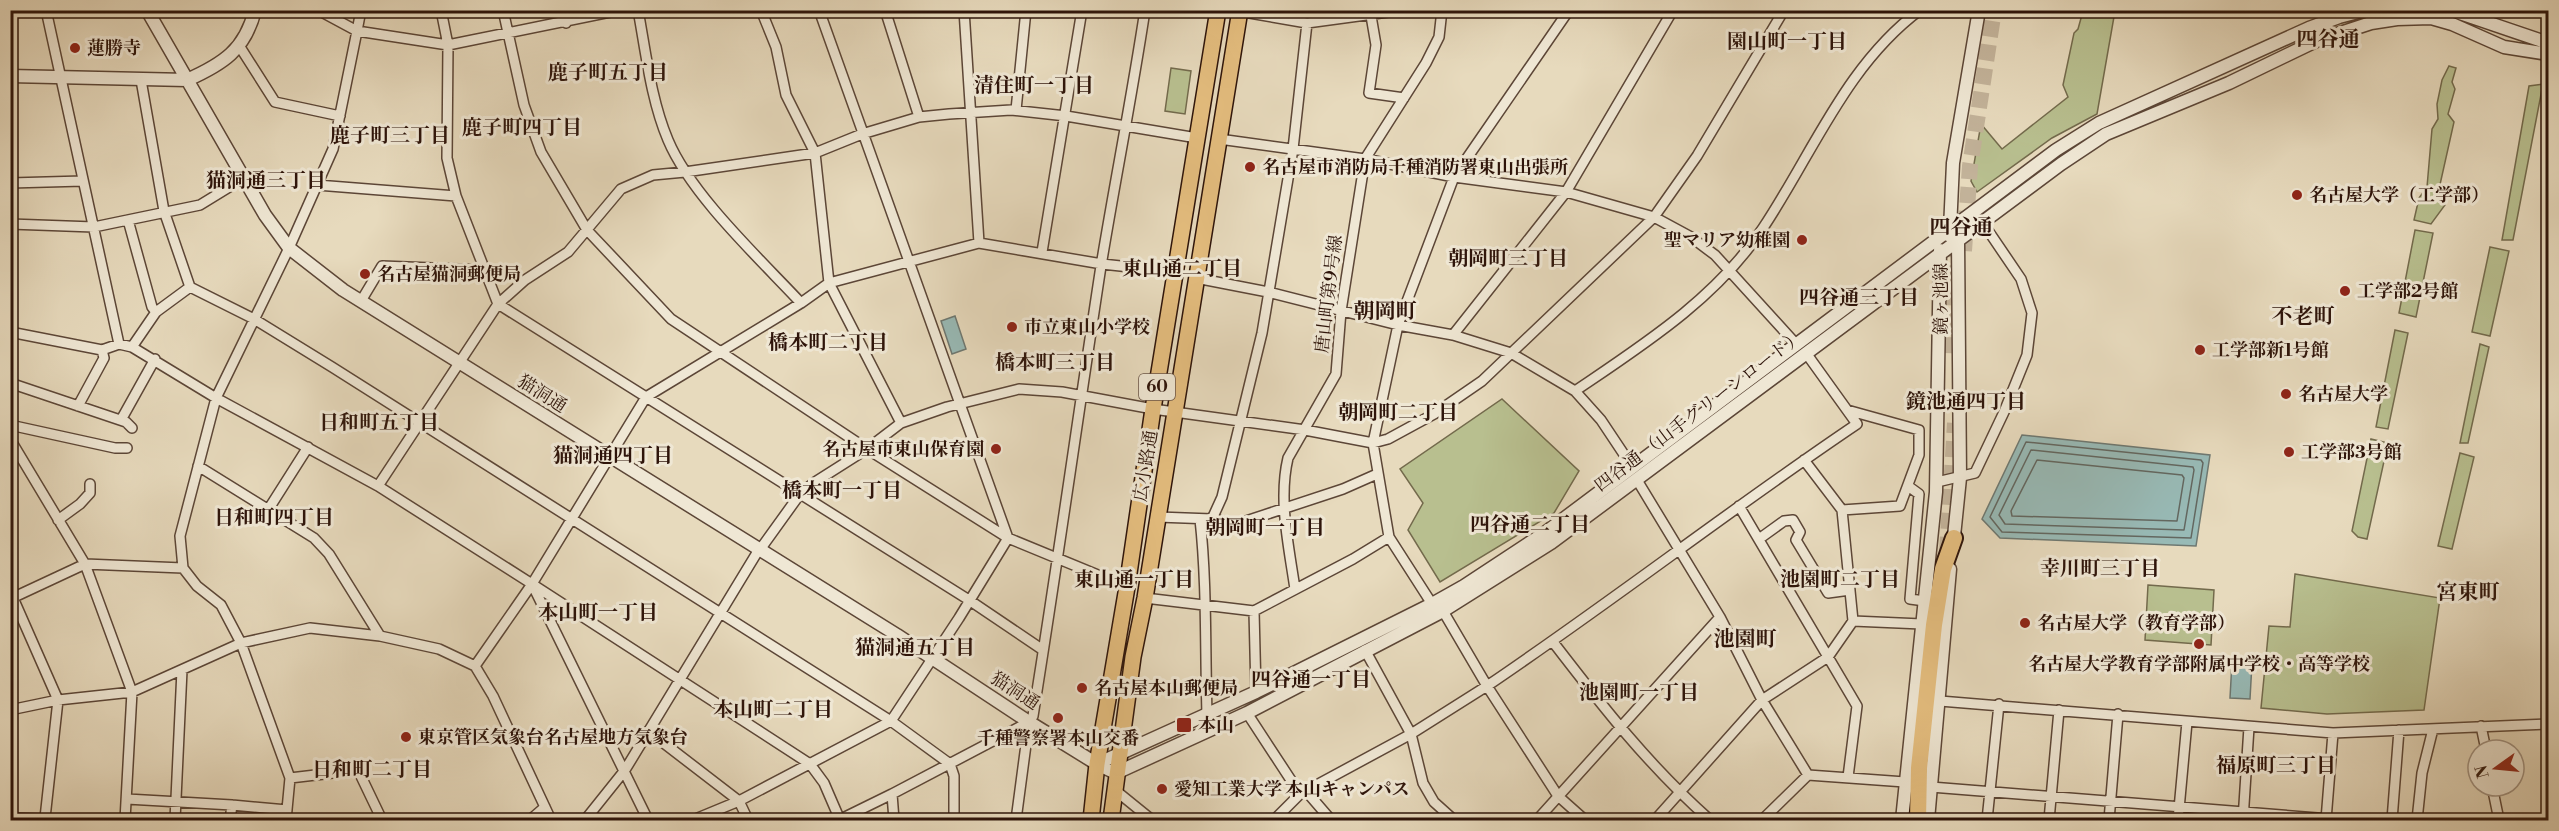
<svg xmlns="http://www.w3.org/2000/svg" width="2559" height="831" viewBox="0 0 2559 831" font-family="'Libre Bodoni','Noto Serif JP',serif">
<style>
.green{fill:#b8bf8f;stroke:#736a4c;stroke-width:1.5}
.water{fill:#98bab6;stroke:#6e7871;stroke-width:1.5}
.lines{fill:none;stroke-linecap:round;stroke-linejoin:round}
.shore{stroke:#636760;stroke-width:1.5}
.motorway-tunnel{stroke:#c2b299;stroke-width:16;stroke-dasharray:16 8;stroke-linecap:butt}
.minor-casing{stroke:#5c4637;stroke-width:12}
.tertiary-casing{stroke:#5c4637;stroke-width:15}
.primary-casing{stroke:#2e140a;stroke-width:18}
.motorway-casing{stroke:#2e140a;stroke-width:20}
.minor{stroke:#efe7d4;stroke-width:9}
.tertiary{stroke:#efe7d4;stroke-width:12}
.primary{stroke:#e4bd7e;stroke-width:15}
.motorway{stroke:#e4bd7e;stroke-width:16}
.poi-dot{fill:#8f2418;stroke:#efe7d4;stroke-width:2}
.labels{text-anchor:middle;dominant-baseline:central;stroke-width:6;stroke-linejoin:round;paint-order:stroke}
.shield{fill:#efe7d4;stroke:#685347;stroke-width:1.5}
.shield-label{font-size:16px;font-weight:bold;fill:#2e140a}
.poi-label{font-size:18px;font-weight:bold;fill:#2e140a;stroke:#efe7d4;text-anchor:start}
.street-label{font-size:18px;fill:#2e140a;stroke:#efe7d4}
.neighbourhood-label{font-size:20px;font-weight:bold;fill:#2e140a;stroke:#efe7d4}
.quarter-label{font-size:21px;font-weight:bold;fill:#2e140a;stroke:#efe7d4}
</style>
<rect width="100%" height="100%" fill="#e7dabd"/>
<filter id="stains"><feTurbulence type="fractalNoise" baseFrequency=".00333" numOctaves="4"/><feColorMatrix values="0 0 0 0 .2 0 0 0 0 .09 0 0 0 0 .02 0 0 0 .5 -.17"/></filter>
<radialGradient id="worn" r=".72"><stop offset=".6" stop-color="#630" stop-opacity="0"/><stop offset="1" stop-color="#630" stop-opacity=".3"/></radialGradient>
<!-- green -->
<path class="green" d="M2083,11H2115L2097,114L2052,138L1977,192L1971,181L1981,124L2002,149L2068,97L2063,85L2074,33L2078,29Z
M2449,66L2456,68L2452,82L2455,89L2448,114L2454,122L2439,189L2445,205L2431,224L2414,220L2419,198L2427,187L2432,129L2438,119L2437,104L2442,80Z
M1171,68L1191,71L1185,114L1165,111Z
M2543,84L2513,240H2502L2529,86Z
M2415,230L2433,233L2416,317L2399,313Z
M2490,247L2509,251L2490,336L2472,332Z
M2395,330L2408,333L2388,429L2376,427Z
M2480,344L2489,347L2468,443H2460Z
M1502,399L1579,471L1554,513L1440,582L1408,530L1423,503L1400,469Z
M2371,439L2388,443L2367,539L2358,537L2352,531Z
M2460,453L2474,457L2452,549L2438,546Z
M2295,574L2440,598L2424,710L2327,714L2261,708L2269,626L2290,627Z
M2148,585L2214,590L2211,645L2145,640Z"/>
<!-- water -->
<path class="water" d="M955,316L966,349L952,354L941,321Z
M2022,435L2210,455L2196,546L2000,538L1982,519Z
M2232,662L2252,663L2250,699L2230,698Z"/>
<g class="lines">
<!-- shore -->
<path class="shore" d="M2026,442L2201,460L2203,463L2191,538L2002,532L1990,517Z
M2031,450L2193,467L2194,470L2184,530L2005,524L1999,515Z
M2037,460L2182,475L2184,478L2177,521L2012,516L2011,511Z"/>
<!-- motorway-tunnel -->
<path class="motorway-tunnel" d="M1964,251L1970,166L1994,10
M1944,353L1949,235
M1947,553L1955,423
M1909,820L1912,780"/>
<defs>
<path id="minor" d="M46,10L119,344L132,347L216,398L378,486
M318,10L357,31L361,10
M441,10L448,45L447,158L456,196L498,304L969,600L1043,650
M503,10L524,105L541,152L587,230L671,319L867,449L1008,538L1127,587
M563,10L566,23
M638,10C646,53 651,100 668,140C691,195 760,259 801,303
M761,10L776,47L786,95L815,153L829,283L901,423
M819,10L1008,538
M885,10L919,117
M964,10L979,243L829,283L801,303L646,397L532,584L378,486L498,304L525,280L568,252L621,189L653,175L685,172L815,153L862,134L919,117L949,114L1011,110L1066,116L1197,138
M1232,10L1307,23L1403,10
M1370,10L1376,45L1369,93L1404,98
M240,47L275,102L340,116
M141,80L164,211L190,287L254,319L332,367L891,721L950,764L954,776V820
M1016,110L1026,10
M1219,139L1365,159L1454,177L1566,192L1654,217L1691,237L1715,255L1796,344
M10,183L83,181
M317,185L456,196
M128,220L152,307L156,312
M10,224L94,227L200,205L244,178
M979,243L1102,264L1176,272
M1042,252L1082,10
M1196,278L1268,292L1398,325L1453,335L1511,353L1575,391L1601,420L1633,468
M361,301L382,266L484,270
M10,332L102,350L119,344
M1453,335L1566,192L1673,10
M132,347L156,312L190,287
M10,383L126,422L132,428
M1575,391C1643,345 1717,298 1763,228C1813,153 1846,65 1920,10
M78,406L104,358L102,350
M121,420L155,359
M10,425L115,448H127
M10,439L85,564L10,599
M1804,460L1842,510L1853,621
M198,466L314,538L329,554L380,636
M1637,480L1720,617L1762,700L1808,775
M1937,482L1975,473L2004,412L2027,355L2032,313L2021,279L1983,223
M1908,486L1919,494L1910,599L1925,601
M1739,506L1857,706L1848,777
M268,510L308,447
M1842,510L1900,506L1919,455V430L1847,410
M1158,517L1212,519L1237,524L1343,489L1377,474
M1200,519C1207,583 1205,649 1207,714
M1212,519L1222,497L1262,333L1293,149L1307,23
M58,520L80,504L90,493V484
M1759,539L1784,521L1793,520L1800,532L1796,540L1828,593L1850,590
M759,551L800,494L815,482L867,449L901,423L947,407L1019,389L1062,392L1153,409L1305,430L1373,443L1388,439L1434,414L1482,381L1654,217L1697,156L1784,10
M532,584L810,764L824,783L840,820
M533,586L648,820
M1295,589C1289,547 1278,500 1288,458L1336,374L1341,311L1365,159L1426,63L1439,37L1442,10
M10,591L58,700L45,818
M1145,598L1254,611L1353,559L1389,537
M1432,604L1389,537L1373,443L1398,325L1454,177L1569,10
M1254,611L1256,692
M1443,611L1487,686C1613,601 1732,508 1857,424L1806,353
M1553,642C1603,707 1648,765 1710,820
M1365,650L1411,734L1423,783L1434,802L1454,820
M475,666L532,584
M1940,701L2333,733L2548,724
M10,710L58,700L132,692L241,643L310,628L380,636L439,649L475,666L493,696L551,820
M1247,713L1300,794
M2481,726L2486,750
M648,731L739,801L748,820
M290,778L358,770L382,820
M2492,786L2499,820
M1931,787L2343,820
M1115,790L1152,820
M1306,791L1331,820
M127,799L232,805L287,810
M10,818L80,820
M125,820L132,692L85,564L183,568
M175,820L182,670
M230,820L232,805
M286,820L290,778L241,643L221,605L197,586L183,568L180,536L216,398L289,248L333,149L357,31L448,45L620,10
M530,820L545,807
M585,820L625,770L758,551
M693,820L739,801L891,721L959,618L1008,538
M839,820L892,794
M894,820L892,794L1029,722
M1016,820L1029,722L1033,716C1057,567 1078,416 1101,266C1115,181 1132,96 1145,10
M1274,820L1300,794L1411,734L1487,686L1558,796L1585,820
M1537,820L1720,617
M1655,820L1762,700L1828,657L1853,621L1922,624
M1762,820L1808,775L1905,782
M1987,820L1999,704
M2049,820L2059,710
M2109,820L2118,714
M2178,820L2187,722
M2243,820L2249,727
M2326,820L2333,733
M2392,820L2399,730
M2417,820L2422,773L2433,729"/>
<path id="tertiary" d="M147,10L265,215L289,248L343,290L897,635L1029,722L1097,764L1116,773L1247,713L1443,611L1551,543L2061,164L2106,134L2229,83L2316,41L2371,23L2397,19L2431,18L2452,24L2504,47L2548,54
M2451,10L2548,43
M10,76L187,80C223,64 245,50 255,10
M1948,235L1950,229L1953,163L1979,10
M1953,546L1960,478L1958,240L1956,237
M1097,764L1256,692L1432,604L1464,586L1546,532L2056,150L2099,123L2309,28L2339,17L2366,10
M1902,820L1936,492L1940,250
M1928,820L1950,569"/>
<path id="primary" d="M1091,820L1097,764L1127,587L1153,409L1218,10
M1111,820L1133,657L1145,598L1240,10"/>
<path id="motorway" d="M1918,820L1919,768L1934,625L1943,569L1954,538"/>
</defs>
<!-- minor casing -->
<use href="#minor" class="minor-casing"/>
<!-- tertiary casing -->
<use href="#tertiary" class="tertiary-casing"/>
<!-- primary casing -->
<use href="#primary" class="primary-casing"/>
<!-- motorway casing -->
<use href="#motorway" class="motorway-casing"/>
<!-- minor -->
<use href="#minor" class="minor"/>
<!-- tertiary -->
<use href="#tertiary" class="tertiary"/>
<!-- primary -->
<use href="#primary" class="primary"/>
<!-- motorway -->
<use href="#motorway" class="motorway"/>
</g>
<!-- markers -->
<g class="poi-dot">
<circle cx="75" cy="48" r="6"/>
<circle cx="1250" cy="167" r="6"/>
<circle cx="2297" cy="195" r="6"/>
<circle cx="1802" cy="240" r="6"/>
<circle cx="365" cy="274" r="6"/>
<circle cx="2345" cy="291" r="6"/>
<circle cx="1012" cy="327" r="6"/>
<circle cx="2200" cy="350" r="6"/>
<circle cx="2286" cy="394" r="6"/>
<circle cx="996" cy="449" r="6"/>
<circle cx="2289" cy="452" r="6"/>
<circle cx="2025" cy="623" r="6"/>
<circle cx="2199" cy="644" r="6"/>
<circle cx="1082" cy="688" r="6"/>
<circle cx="1058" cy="718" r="6"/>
<rect x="1176" y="717" width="16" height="16" rx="3"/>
<circle cx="406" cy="737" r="6"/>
<circle cx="1162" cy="789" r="6"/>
</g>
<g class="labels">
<!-- shield labels -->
<rect class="shield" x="1139" y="374" width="36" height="26" rx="4.5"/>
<g class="shield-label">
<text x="1157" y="387">60</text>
</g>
<!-- poi labels -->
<g class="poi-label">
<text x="87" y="48">蓮勝寺</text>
<text x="1262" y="167">名古屋市消防局千種消防署東山出張所</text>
<text x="2309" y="195">名古屋大学（工学部）</text>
<text x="1790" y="240" text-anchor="end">聖マリア幼稚園</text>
<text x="377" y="274">名古屋猫洞郵便局</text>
<text x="2357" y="291">工学部2号館</text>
<text x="1024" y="327">市立東山小学校</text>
<text x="2212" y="350">工学部新1号館</text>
<text x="2298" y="394">名古屋大学</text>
<text x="984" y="449" text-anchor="end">名古屋市東山保育園</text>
<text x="2301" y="452">工学部3号館</text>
<text x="2037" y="623">名古屋大学（教育学部）</text>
<text x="2199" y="664" text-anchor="middle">名古屋大学教育学部附属中学校・高等学校</text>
<text x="1094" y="688">名古屋本山郵便局</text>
<text x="1198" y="725">本山</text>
<text x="418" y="737">東京管区気象台名古屋地方気象台</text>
<text x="1058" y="738" text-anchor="middle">千種警察署本山交番</text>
<text x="1174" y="789">愛知工業大学 本山キャンパス</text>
</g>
<!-- street labels -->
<g class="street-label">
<text transform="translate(1329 294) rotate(-83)">唐山町第9号線</text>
<text transform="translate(1941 299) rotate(-90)">鏡ヶ池線</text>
<text transform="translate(542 394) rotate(32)">猫洞通</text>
<text transform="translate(1699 411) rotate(-37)">四谷通 （山手グリーンロード）</text>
<text transform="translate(1146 466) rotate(-81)">広小路通</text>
<text transform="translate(1015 691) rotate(33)">猫洞通</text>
</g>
<!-- neighbourhood labels -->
<g class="neighbourhood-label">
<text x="1787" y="42">園山町一丁目</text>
<text x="608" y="73">鹿子町五丁目</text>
<text x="1034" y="86">清住町一丁目</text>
<text x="522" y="128">鹿子町四丁目</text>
<text x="390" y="136">鹿子町三丁目</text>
<text x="266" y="181">猫洞通三丁目</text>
<text x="1508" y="259">朝岡町三丁目</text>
<text x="1182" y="269">東山通二丁目</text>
<text x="1859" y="298">四谷通三丁目</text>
<text x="828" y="343">橋本町二丁目</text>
<text x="1055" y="363">橋本町三丁目</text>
<text x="1966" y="402">鏡池通四丁目</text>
<text x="1398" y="413">朝岡町二丁目</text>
<text x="379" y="423">日和町五丁目</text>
<text x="613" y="456">猫洞通四丁目</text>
<text x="842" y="491">橋本町一丁目</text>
<text x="274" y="518">日和町四丁目</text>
<text x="1530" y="525">四谷通二丁目</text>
<text x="1265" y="528">朝岡町一丁目</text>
<text x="2100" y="569">幸川町三丁目</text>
<text x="1134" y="580">東山通一丁目</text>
<text x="1840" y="580">池園町二丁目</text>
<text x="598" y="613">本山町一丁目</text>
<text x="915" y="648">猫洞通五丁目</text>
<text x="1311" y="680">四谷通一丁目</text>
<text x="1639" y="693">池園町一丁目</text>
<text x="773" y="710">本山町二丁目</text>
<text x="2276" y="766">福原町三丁目</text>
<text x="372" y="770">日和町二丁目</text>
</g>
<!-- quarter labels -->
<g class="quarter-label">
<text x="2328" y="40">四谷通</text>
<text x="1961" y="228">四谷通</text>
<text x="1385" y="312">朝岡町</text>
<text x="2303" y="317">不老町</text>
<text x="2468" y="593">宮東町</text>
<text x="1745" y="640">池園町</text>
</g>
</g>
<!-- margin -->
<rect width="2559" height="831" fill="none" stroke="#e7dabd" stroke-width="36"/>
<rect x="12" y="12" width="2535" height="807" fill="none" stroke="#2e140a" stroke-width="3"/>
<rect x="18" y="18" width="2523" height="795" fill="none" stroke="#2e140a" stroke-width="1.5"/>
<!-- north arrow -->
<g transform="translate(2496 768) rotate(255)"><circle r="28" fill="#efe7d4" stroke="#a29383" stroke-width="1.5"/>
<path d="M0-4.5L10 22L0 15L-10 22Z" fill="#8f2418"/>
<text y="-9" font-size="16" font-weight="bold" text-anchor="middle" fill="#2e140a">N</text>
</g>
<rect width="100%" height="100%" filter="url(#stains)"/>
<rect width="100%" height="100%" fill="url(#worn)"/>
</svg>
